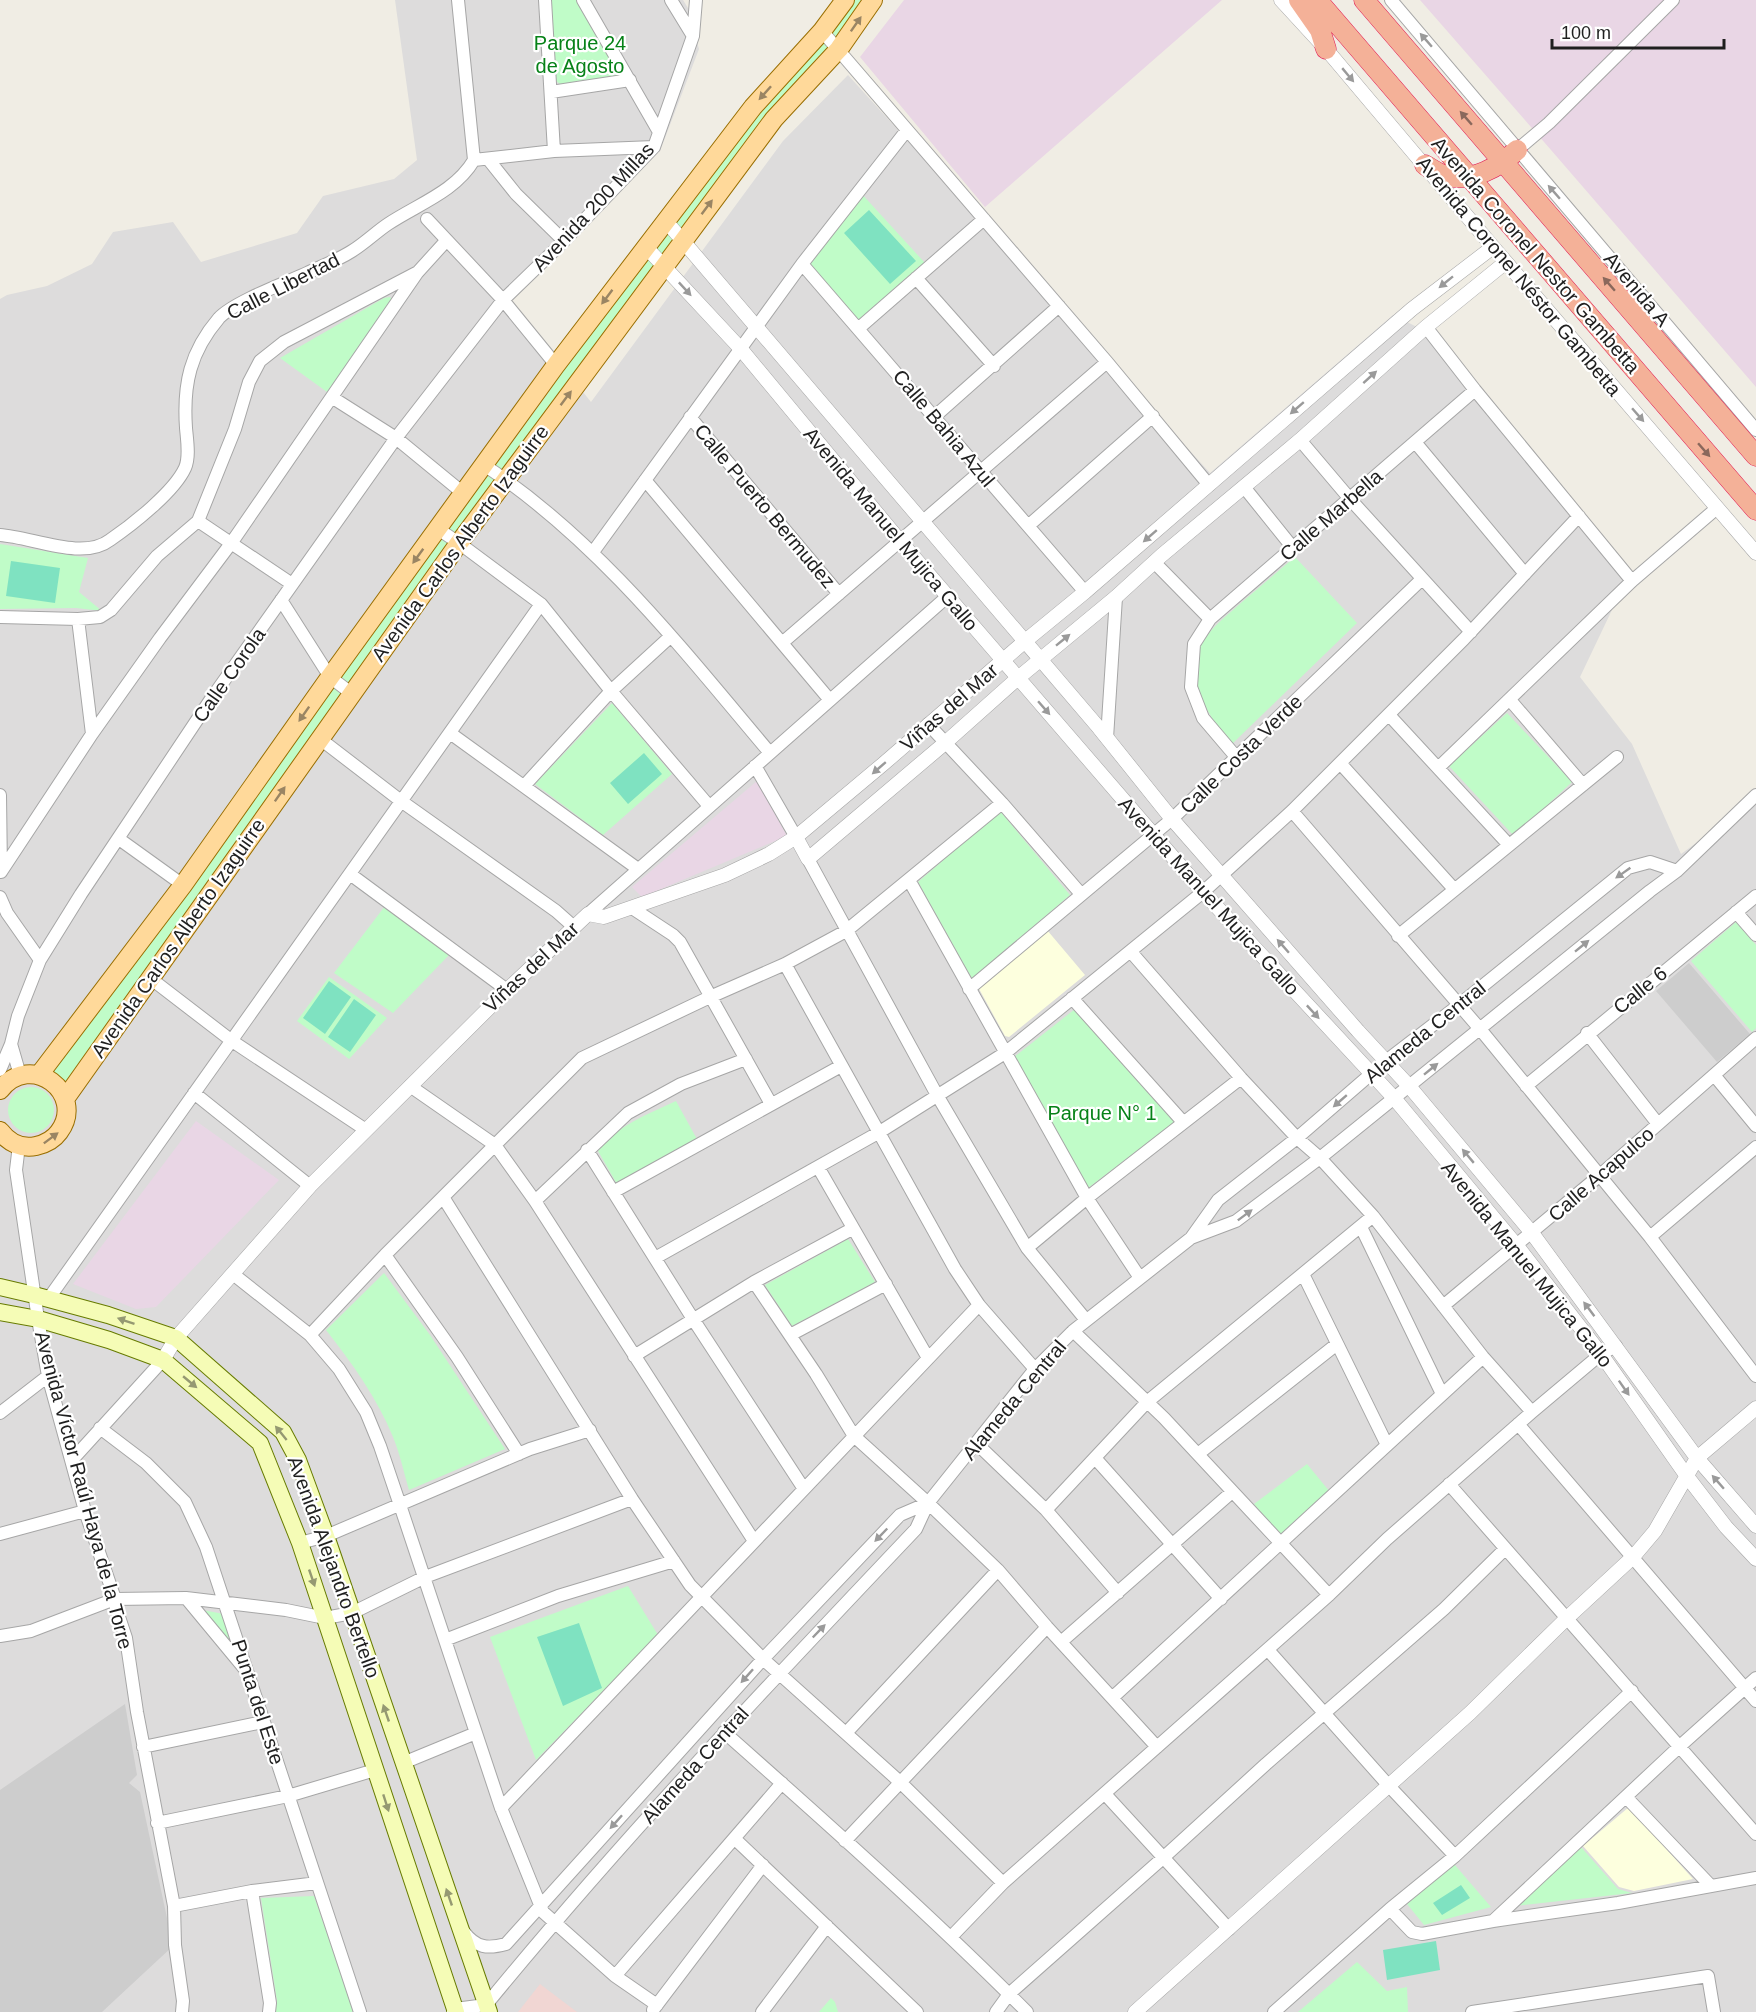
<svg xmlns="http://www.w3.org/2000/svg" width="1756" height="2012" viewBox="0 0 1756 2012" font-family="Arial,sans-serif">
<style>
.residential{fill:#dddcdc}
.commercial{fill:#f1d6d3}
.industrial{fill:#e9d6e5}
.education{fill:#fdffde}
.religious{fill:#cdcdcd}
.park{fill:#c0fcc8}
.pitch{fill:#7fe2c1}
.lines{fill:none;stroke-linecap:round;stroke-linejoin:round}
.minor-casing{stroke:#a6a6a6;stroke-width:14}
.tertiary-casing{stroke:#a6a6a6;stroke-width:15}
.secondary-casing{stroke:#677b00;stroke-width:18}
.primary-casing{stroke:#996e00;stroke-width:20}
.trunk-casing{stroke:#e21d56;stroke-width:21}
.minor{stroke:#fff;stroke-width:12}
.tertiary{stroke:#fff;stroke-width:14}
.secondary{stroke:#f5fcb6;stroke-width:16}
.primary{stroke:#ffd99a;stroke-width:18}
.trunk{stroke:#f4b198;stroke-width:20}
.oneway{fill:#9a8563}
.oneway2{fill:#9a9a9a}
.oneway3{fill:#8a685c}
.oneway4{fill:#959972}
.labels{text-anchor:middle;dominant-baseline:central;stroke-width:4.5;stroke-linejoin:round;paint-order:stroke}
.park-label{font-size:20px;fill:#078218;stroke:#fff}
.street-label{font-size:20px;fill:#1f1f1f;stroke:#fff}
</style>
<rect width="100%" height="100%" fill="#f0ede4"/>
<!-- residential -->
<path class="residential" d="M395,0H683L688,8L699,49L660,151L506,296L591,402L783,141L848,75L1210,473L1393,315L1421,329L1631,570L1580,677L1632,744L1681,854L1756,799V2012H0V299L7,295L47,286L92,264L113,232L173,222L201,262L297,233L323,196L394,179L417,160Z"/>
<!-- commercial -->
<path class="commercial" d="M540,1984L577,2012H518Z"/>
<!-- industrial -->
<path class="industrial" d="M904,0H1222L985,207L860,57Z
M1420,0H1756V387L1551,150Z
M757,781L787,836L642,897L632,887Z
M196,1121L279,1180L156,1307L136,1309L73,1284Z"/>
<!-- education -->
<path class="education" d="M1047,930L1085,975L1009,1037L1005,1036L978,987Z
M1629,1807L1693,1879L1634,1891L1619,1887L1583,1846Z"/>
<!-- religious -->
<path class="religious" d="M1689,963L1750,1034L1717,1062L1656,991Z
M125,1704L137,1775L129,1783L140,1792L173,1946L102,2012H0V1790Z"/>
<!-- park -->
<path class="park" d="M551,0H581L622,75L561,85L555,80Z
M854,0H866L848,26L822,54L467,519L328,712L65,1084L51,1074L546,396L576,352L758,109L840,20Z
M860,192L925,263L857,321L809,264Z
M390,297L393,301L391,304L327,392L280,358L384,298Z
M0,544L88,558L79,592L102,611L76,608L0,609Z
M1295,557L1357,623L1232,744C1208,717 1179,673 1206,637C1216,623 1230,613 1242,602C1260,587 1277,572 1295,557Z
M612,703L672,774L603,835L535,784Z
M1507,713L1572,782L1514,836L1449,766Z
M1000,811L1070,895L972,979L918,882Z
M385,906L449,955L393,1013L334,973Z
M1736,922L1756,945V1028L1752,1032L1691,961Z
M329,977L387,1018L349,1059L297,1021Z
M1075,1009L1175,1122L1088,1188L1014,1057Z
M8 1110a23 23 0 1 1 46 0a23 23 0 1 1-46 0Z
M676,1101L698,1141L618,1186L598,1151C617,1125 647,1115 676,1101Z
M848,1239L875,1282L792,1326L765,1285Z
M384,1273L430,1335L505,1449L409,1490C404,1473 400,1454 393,1437C377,1398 352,1363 326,1330Z
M1307,1464L1330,1492L1282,1537L1254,1504Z
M628,1586L658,1635L536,1760L490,1637Z
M202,1610L224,1614L237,1653Z
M1581,1847L1618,1889L1632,1893L1514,1906Z
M1454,1864L1491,1907L1424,1925L1407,1904Z
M314,1896L353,2010L352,2012H275L277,2001L261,1898Z
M1357,1962L1387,1991L1407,1987L1408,2012H1298Z
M831,1998L835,2002L838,2012H819Z"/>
<!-- pitch -->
<path class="pitch" d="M869,210L916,261L890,284L844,233Z
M11,561L60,568L55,603L6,596Z
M644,753L662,774L628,804L610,783Z
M329,981L351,997L325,1034L303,1018Z
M354,999L376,1015L350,1052L328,1037Z
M579,1623L602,1688L563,1706L537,1637Z
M1461,1885L1470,1898L1442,1915L1433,1903Z
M1436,1941L1440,1970L1387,1980L1383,1950Z"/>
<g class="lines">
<defs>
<path id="minor" d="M458,0L474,160
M545,0L554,151
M583,0L659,132
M671,0L693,36
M1391,0L1756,430
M822,31L1107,362L1209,485
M551,92L630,80
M1517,150L1549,123L1673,0
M488,159L516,194L564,241
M474,160L554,151L654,147
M427,219L503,300L556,365
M802,264L1085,592
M916,278L994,366
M1426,327L1475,390L1632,581
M859,328L984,219
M333,398L396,438L463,493
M690,417L839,594
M934,417L1059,306
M1300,440L1350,499L1471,632
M1415,442L1525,574
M484,465C598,540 683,650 770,753
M645,480L829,699
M1244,487L1293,548
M198,521L292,584
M1028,526L1153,416
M438,529L459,543L541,604L611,691L709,806
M0,535C32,537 83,561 110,540C132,525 174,492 185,468C190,457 187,440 186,428C183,384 190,352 219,318C234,302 285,283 307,273C322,266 338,260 352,251C365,243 376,232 388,224C418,204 455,192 474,160
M593,552L802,264L907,130
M1154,562L1210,619
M281,600L330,677L351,693
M0,617L78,619L100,617L111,610L157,556L198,521L235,429L249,382L260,361L284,342L416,273
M78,619L92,734
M782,643L1107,362
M1510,700L1583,785
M1389,715L1509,845
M928,724L1002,803L1081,894
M450,733L638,869
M319,738L401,801L556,911L574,927
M1107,738L1116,597
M1237,758L1203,718L1191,687L1194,644L1210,619L1475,390
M1340,763L1454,889
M755,766L796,837
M1438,768L1632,581L1717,508
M524,786L611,691L671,636
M0,795L1,872
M1292,811L1480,1029L1650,1237L1756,1376
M119,839L183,885
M808,859L937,1095L1027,1248L1086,1320
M1,872L92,734L160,638L232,542L417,273L446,241
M350,874L507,990
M909,880L1087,1198L1140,1278
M0,897L7,913L40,960
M632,908L673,935L680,942L771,1104
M1736,912L1756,935
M588,914L948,596
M1398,936L1617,757
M1131,952L1241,1078L1297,1138L1320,1158L1373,1216L1483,1357L1532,1412
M785,964L955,1269L979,1305L1035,1369
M150,978L232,1041L366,1130
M969,989L1172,819L1422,579
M1072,998L1183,1122
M1587,1033L1658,1124
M0,1070L11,1044
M20,1075L11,1044L18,1016L40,960L81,894L211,699L396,438L503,300L564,241L654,147L693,36L696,0
M1714,1075L1756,1126
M410,1086L495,1145L535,1201L754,1541
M1526,1086L1756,896
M194,1093L310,1186
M19,1145L16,1170L38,1319L48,1376L85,1511L115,1599L116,1608L126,1638L137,1712L174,1906L175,1945L183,2001L182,2012
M587,1150L693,1319L804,1489
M818,1167L928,1358
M613,1192L841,1066
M443,1197L632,1499L690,1585L763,1659L900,1782L1003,1883
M535,1201L628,1113L681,1084L746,1059
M1361,1227L1442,1394
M1650,1237L1756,1147
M1191,1238L1236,1221L1320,1158L1650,891L1677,871L1756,795
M1027,1248L1087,1198L1241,1078
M385,1255L457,1357L519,1454
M655,1258L878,1133L1005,1053L1203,892L1292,811L1464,639L1579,516
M233,1274L310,1335L339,1369L366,1412L380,1446L400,1505L501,1808L543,1912L615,1976L657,2005
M1303,1274L1387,1445
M754,1282L816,1374L854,1436L928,1503L998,1570L1047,1627L1157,1747
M49,1298L541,604
M1443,1306L1599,1176L1756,1038
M1073,1331L1164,1418L1329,1595
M310,1335L385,1255L582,1058L710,997L785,964L846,931L1002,803
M790,1335L886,1284
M634,1356L754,1282L852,1229
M0,1413L48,1376
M1518,1424L1756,1701
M100,1428L146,1463L185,1502L206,1547L360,2012
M977,1444L1046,1510L1118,1593
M1198,1454L1337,1344
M1095,1458L1221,1599
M72,1460L163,1360
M1449,1484L1756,1834
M1046,1510L1147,1402L1373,1216
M0,1534L85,1511
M300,1543L326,1536L530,1449L590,1430
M186,1598L244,1668
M0,1636L31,1631L115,1599L186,1598L286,1610L325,1618L352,1613L425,1577L632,1499
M445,1640L558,1596L674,1561
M1061,1642L1232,1492
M1268,1650L1389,1786L1455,1856
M1112,1698L1483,1357
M724,1732C827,1823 930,1915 1027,2012
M846,1733L998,1570
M143,1747L263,1722
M403,1763L476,1733
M1105,1794L1229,1929
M1626,1797L1711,1886
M501,1808L979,1305
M157,1823L288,1796L375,1770
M735,1839L917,2012
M845,1841L1047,1627
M252,1891L270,2003L269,2012
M174,1906L252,1891L317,1883
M1390,1909L1412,1932L1422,1934L1493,1921L1618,1903L1756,1878
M1493,1921L1680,1746L1756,1678
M464,1932C476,1948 488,1949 506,1944L763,1659L900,1515L928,1503
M951,1937L1003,1883L1329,1595L1387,1539L1532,1412L1601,1354L1616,1346
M615,1976L782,1783
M653,2010L763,1865
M453,2012L455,2009L486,2005C622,1839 769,1684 916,1529L928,1503L1035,1369L1073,1331L1191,1238L1218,1200L1297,1138L1386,1061L1459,1005L1628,868L1650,862L1677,871
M762,2012L827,1926
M996,2012L1009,1994L1164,1857L1266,1764L1444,1609L1505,1549
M1274,2012L1390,1909L1455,1856L1632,1691
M1472,2012L1708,1976L1714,2012"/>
<path id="tertiary" d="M1281,0L1326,49L1493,247L1756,553
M665,220L1099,728L1172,819L1358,1031L1409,1086L1532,1233L1697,1458L1756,1526
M645,246L740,348L900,541L1203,892L1394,1098L1517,1246L1601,1354L1686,1475L1726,1527L1756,1559
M796,837L808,859L945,743L1018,678L1116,597L1162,555L1300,440L1426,327L1506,262
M163,1360L176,1338L310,1186L507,990L588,914L604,917L725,875L769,854L796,837L882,765L1024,642L1085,592L1412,309L1493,247
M1135,2012L1470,1713L1567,1618L1633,1557L1655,1531L1697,1458L1756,1408"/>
<path id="secondary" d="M0,1287L34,1295L108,1315L176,1338L283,1432L298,1460L326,1536L489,2012
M0,1312L38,1319L109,1340L163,1360L260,1443L300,1543L456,2012"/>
<path id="primary" d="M39,1075L183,885L330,677L556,365L753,107L822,31L845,0
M0,1090C31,1050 87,1094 59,1132C54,1139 45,1144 36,1146C22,1149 9,1143 0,1131
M65,1099L459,543L774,119L839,49L873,0"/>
<path id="trunk" d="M1299,0L1320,30L1326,49
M1317,0L1756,510
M1364,0L1756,456
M1425,165C1432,169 1440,175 1447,176C1473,182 1499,167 1517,150"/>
</defs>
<!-- minor casing -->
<use href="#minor" class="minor-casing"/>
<!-- tertiary casing -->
<use href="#tertiary" class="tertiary-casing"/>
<!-- secondary casing -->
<use href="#secondary" class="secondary-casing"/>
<!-- primary casing -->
<use href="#primary" class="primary-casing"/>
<!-- trunk casing -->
<use href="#trunk" class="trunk-casing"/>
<!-- minor -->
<use href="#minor" class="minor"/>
<!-- tertiary -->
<use href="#tertiary" class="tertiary"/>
<!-- secondary -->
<use href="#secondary" class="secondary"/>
<!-- primary -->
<use href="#primary" class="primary"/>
<!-- trunk -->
<use href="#trunk" class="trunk"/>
</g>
<!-- one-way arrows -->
<defs><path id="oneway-solid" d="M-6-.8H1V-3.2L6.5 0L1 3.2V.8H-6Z" transform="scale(1.5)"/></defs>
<g class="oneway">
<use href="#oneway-solid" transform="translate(856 24) rotate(-55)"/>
<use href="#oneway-solid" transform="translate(765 93) rotate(132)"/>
<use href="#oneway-solid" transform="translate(707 207) rotate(-53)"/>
<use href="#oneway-solid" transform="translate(607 297) rotate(127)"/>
<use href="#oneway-solid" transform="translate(566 398) rotate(-53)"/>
<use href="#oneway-solid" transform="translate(418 556) rotate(126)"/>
<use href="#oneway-solid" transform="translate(304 714) rotate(125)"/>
<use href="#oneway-solid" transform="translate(280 794) rotate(-55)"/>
<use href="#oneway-solid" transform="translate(51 1138) rotate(-37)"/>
</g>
<g class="oneway2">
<use href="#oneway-solid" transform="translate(1426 40) rotate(-131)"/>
<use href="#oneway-solid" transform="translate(1348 75) rotate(50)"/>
<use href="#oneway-solid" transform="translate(1554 192) rotate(-131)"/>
<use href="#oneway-solid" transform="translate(1446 282) rotate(141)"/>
<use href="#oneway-solid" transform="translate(685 289) rotate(47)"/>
<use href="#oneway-solid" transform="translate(1370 377) rotate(-42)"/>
<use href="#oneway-solid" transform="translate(1297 408) rotate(139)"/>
<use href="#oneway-solid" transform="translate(1638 415) rotate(49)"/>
<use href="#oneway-solid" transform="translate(1150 536) rotate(139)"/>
<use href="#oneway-solid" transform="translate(1063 640) rotate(-39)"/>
<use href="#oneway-solid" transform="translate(1044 708) rotate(49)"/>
<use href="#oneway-solid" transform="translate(879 768) rotate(139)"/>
<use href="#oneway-solid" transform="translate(1623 873) rotate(145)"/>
<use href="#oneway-solid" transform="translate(1283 946) rotate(-131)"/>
<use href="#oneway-solid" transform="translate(1582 946) rotate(-39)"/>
<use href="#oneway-solid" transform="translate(1313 1012) rotate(47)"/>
<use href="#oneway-solid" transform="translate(1431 1069) rotate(-39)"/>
<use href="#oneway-solid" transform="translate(1340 1101) rotate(139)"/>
<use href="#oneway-solid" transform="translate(1468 1156) rotate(-130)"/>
<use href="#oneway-solid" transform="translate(1245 1215) rotate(-37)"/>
<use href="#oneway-solid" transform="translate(1589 1309) rotate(-127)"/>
<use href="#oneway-solid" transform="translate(1624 1388) rotate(55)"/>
<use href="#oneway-solid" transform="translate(1718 1482) rotate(-131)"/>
<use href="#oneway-solid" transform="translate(881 1535) rotate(134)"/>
<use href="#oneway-solid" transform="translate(819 1631) rotate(-46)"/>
<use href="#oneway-solid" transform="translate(747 1676) rotate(132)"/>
<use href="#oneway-solid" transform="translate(616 1822) rotate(132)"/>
</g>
<g class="oneway3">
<use href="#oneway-solid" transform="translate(1466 118) rotate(-131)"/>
<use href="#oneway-solid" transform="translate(1609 284) rotate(-131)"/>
<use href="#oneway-solid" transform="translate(1704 450) rotate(49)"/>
</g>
<g class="oneway4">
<use href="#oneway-solid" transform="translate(126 1321) rotate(-161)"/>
<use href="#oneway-solid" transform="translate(190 1382) rotate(40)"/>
<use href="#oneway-solid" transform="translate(281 1433) rotate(-129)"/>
<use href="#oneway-solid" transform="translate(312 1578) rotate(71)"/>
<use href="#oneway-solid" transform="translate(386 1713) rotate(-109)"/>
<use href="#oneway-solid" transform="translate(386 1803) rotate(72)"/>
<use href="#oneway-solid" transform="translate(449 1897) rotate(-109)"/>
</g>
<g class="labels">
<!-- park labels -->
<g class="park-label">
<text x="580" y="43">Parque 24<tspan x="580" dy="23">de Agosto</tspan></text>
<text x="1102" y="1113">Parque N° 1</text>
</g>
<!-- street labels -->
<g class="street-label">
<text transform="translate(593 207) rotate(-47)">Avenida 200 Millas</text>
<text transform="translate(1536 255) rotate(49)">Avenida Coronel Nestor Gambetta</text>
<text transform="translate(1519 276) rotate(50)">Avenida Coronel Néstor Gambetta</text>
<text transform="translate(283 286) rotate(-27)">Calle Libertad</text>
<text transform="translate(1637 289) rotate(50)">Avenida A</text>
<text transform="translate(944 428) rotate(50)">Calle Bahia Azul</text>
<text transform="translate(765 506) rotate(50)">Calle Puerto Bermudez</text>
<text transform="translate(1331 515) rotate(-41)">Calle Marbella</text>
<text transform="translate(891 529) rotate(50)">Avenida Manuel Mujica Gallo</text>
<text transform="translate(460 543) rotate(-54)">Avenida Carlos Alberto Izaguirre</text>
<text transform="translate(229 675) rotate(-55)">Calle Corola</text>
<text transform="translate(949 707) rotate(-41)">Viñas del Mar</text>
<text transform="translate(1241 754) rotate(-44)">Calle Costa Verde</text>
<text transform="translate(1209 896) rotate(48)">Avenida Manuel Mujica Gallo</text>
<text transform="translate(178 938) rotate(-55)">Avenida Carlos Alberto Izaguirre</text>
<text transform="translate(531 967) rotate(-43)">Viñas del Mar</text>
<text transform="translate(1640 990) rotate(-39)">Calle 6</text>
<text transform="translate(1425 1032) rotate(-39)">Alameda Central</text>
<text transform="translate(1601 1174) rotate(-41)">Calle Acapulco</text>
<text transform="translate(1527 1264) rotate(51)">Avenida Manuel Mujica Gallo</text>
<text transform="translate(1014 1400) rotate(-50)">Alameda Central</text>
<text transform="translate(84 1490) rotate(75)">Avenida Víctor Raúl Haya de la Torre</text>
<text transform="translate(334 1567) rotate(70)">Avenida Alejandro Bertello</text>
<text transform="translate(258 1702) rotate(72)">Punta del Este</text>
<text transform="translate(695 1765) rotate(-48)">Alameda Central</text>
</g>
</g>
<!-- scale -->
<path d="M1552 39v9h172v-9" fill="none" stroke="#1f1f1f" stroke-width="3"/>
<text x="1561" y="39" font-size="18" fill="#1f1f1f" stroke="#ffffff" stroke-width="4.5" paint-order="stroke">100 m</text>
</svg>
